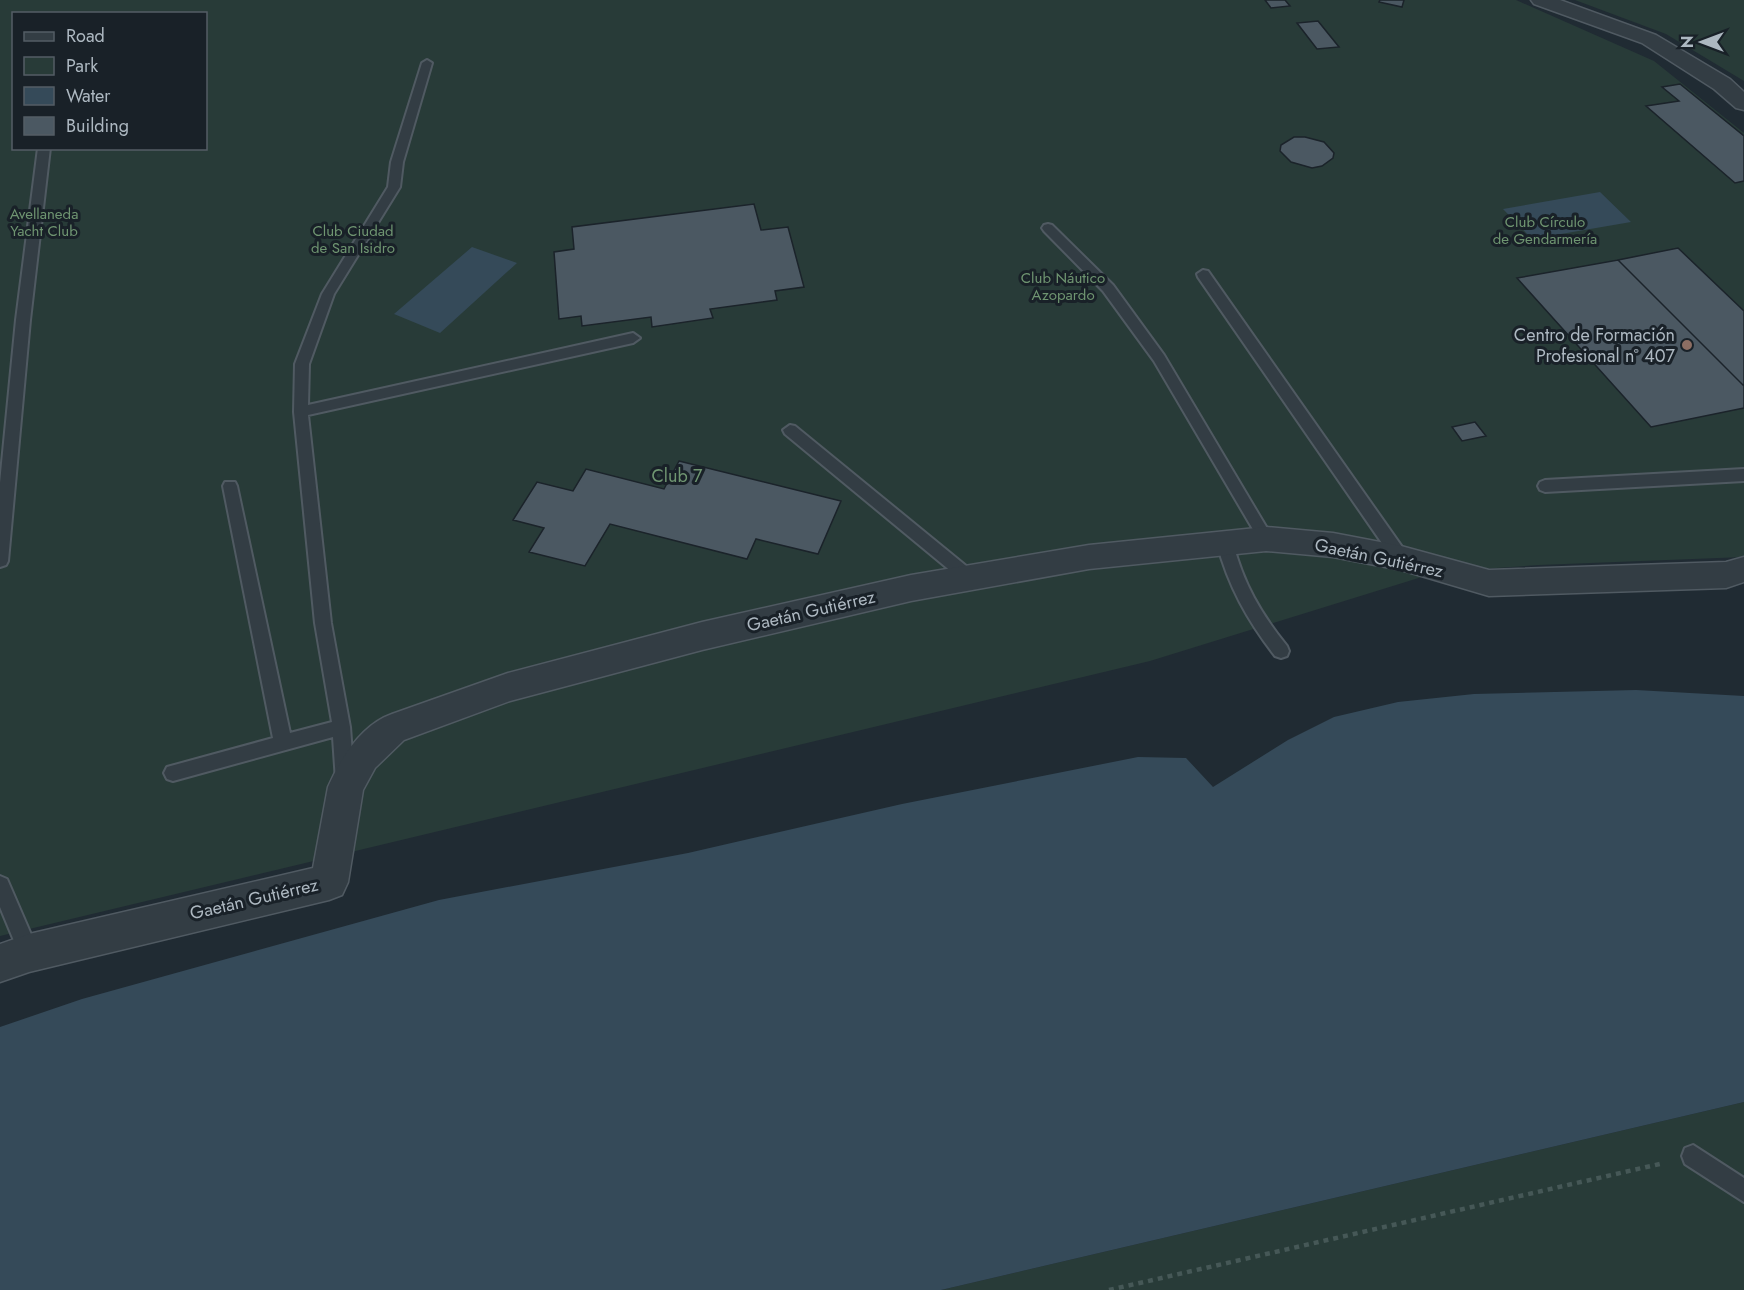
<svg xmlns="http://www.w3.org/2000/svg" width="1744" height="1290" viewBox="0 0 1744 1290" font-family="Jost,sans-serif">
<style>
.green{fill:#283b38;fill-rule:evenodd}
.water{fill:#354a59}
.building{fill:#4b5862;stroke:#1b232a;stroke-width:1.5}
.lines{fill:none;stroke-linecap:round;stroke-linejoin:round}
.service-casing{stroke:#505a62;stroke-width:4}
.minor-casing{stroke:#505a62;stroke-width:3}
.path{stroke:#465857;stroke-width:4.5;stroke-dasharray:5 5;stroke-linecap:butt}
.service{fill:#333d44;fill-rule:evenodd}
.minor{fill:#333d44;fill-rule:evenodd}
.education-dot{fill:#8d6e63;stroke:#192128;stroke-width:2}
.labels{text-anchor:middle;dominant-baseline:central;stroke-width:6;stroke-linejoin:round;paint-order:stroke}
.far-park-label{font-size:15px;fill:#6f9571;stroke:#192128}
.poi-label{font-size:18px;fill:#adb8c1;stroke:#192128;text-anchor:end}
.park-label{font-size:18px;fill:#6f9571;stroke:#192128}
.street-label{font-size:18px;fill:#adb8c1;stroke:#192128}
</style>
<rect width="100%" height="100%" fill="#202b33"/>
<!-- green -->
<path class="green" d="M0,0H1516L1654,61L1744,133V557L1539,565L1438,572L1150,661L0,936ZM14,14H206V148H14Z
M1575,0H1744V81L1666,34Z
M1744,1102V1290H941Z"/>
<!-- water -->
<path class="water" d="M1600,192L1631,222L1532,239L1503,209Z
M472,247L517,263L440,333L394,314Z
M1636,690L1744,696V1102L941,1290H0V1027L82,999L439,900L688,853L902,804L1138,757L1186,758L1213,787L1288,740L1334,717L1398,702L1474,694Z"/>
<!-- building -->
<path class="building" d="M1265,0H1285L1290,6L1271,8Z
M1380,0H1404L1402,7L1379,2Z
M1318,21L1339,47L1317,49L1297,23Z
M1680,84L1744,136V181L1735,183L1646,106L1679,101L1662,87Z
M1294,137H1305L1324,142L1334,153L1333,158L1322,166L1312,168L1291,162L1280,151L1281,145Z
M754,204L761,230L788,227L804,287L775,291L777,300L710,309L713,318L652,327L651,317L582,326L581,316L559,319L554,252L574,249L572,227Z
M1678,248L1744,311V386L1618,260Z
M1618,260L1744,386V408L1651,427L1517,278Z
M1475,422L1486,436L1462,441L1452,427Z
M679,461L841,501L818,554L756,539L747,559L610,524L585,566L529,552L544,528L513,520L537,482L573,491L586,469L664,489Z"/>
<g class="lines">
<defs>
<path id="service" d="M427,60L432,63L403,162L400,187L334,294L309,364L308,405L633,333L640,338L633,343L308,415L331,623L350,727L354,781L351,787L345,789L339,787L336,781L333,737L173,781L167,779L164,773L167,767L273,738L223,486L225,482H235L237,486L290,733L332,722L315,623L294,412L295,364L322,294L388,187L391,162L422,63Z
M38,148H50L30,320L8,561L6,565L0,567V483L16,320Z
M1048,224L1052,225L1113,285L1164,355L1271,535L1274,539L1271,543H1261L1154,361L1103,291L1044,231L1042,228L1044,225Z
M1203,270L1208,271L1407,554L1409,558L1407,562H1395L1198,277L1197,274Z
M790,425L795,426L976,574L978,578L976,582L970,584L964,582L785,434L783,430Z
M1744,469V481L1545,492L1540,490L1538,486L1540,482L1545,480Z
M1225,537L1230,539L1233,543C1243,583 1261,614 1287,646L1289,651L1287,656L1281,658L1275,656C1248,621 1228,586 1217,543L1220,539Z
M0,876L7,879L39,953L36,960L29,963L22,960L0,907Z
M1693,1145L1744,1178V1202L1685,1164L1682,1156L1685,1148Z"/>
<path id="minor" d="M1531,0H1560L1656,35L1730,79L1744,92V110L1736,108L1714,89L1642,43L1534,4Z
M1266,527L1333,533L1401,546L1489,570L1726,562L1744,557V582L1726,588L1489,596L1401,570L1333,557L1266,551L1089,569L911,601L702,650L510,701L404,740L375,768L363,790L348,882L342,895L329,900L29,972L0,982V944L29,934L313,868L328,787C341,758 361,725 392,714L508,673L702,622L911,575L1089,545Z"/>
</defs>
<!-- service casing -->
<use href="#service" class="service-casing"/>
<!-- minor casing -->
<use href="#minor" class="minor-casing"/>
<!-- path -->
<path class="path" d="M1109,1290L1664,1163"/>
<!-- service -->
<use href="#service" class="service"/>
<!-- minor -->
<use href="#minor" class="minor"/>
</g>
<!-- markers -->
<circle class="education-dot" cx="1687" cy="345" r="6"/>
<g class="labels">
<!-- far-park labels -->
<g class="far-park-label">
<text x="44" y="214">Avellaneda<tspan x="44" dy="17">Yacht Club</tspan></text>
<text x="1545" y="222">Club Círculo<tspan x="1545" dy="17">de Gendarmería</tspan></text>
<text x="353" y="231">Club Ciudad<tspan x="353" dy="17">de San Isidro</tspan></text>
<text x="1063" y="278">Club Náutico<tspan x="1063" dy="17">Azopardo</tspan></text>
</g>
<!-- poi labels -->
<g class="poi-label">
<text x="1675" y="335">Centro de Formación<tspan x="1675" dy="21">Profesional nº 407</tspan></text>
</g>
<!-- park labels -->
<g class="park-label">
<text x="677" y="476">Club 7</text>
</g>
<!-- street labels -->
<g class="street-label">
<text transform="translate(1379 558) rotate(12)">Gaetán Gutiérrez</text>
<text transform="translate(811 611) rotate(-13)">Gaetán Gutiérrez</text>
<text transform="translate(254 899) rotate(-13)">Gaetán Gutiérrez</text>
</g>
</g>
<!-- legend -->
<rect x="12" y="12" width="195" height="138" fill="#192128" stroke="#545d65" stroke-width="1.5"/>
<rect x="24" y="32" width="30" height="9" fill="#333d44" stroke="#545d65" stroke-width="1.5"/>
<text x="66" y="42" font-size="18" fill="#adb8c1">Road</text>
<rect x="24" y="57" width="30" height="18" fill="#283b38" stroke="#545d65" stroke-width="1.5"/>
<text x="66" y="72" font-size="18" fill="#adb8c1">Park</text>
<rect x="24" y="87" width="30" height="18" fill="#354a59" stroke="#545d65" stroke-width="1.5"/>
<text x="66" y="102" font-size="18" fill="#adb8c1">Water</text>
<rect x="24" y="117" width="30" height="18" fill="#4b5862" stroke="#545d65" stroke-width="1.5"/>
<text x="66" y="132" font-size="18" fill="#adb8c1">Building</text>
<!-- north arrow -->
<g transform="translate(1702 42) rotate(270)" stroke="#192128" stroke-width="4.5" paint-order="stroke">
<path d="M0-4.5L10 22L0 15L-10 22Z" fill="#adb8c1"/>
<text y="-9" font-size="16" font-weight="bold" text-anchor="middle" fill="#adb8c1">N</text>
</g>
</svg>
